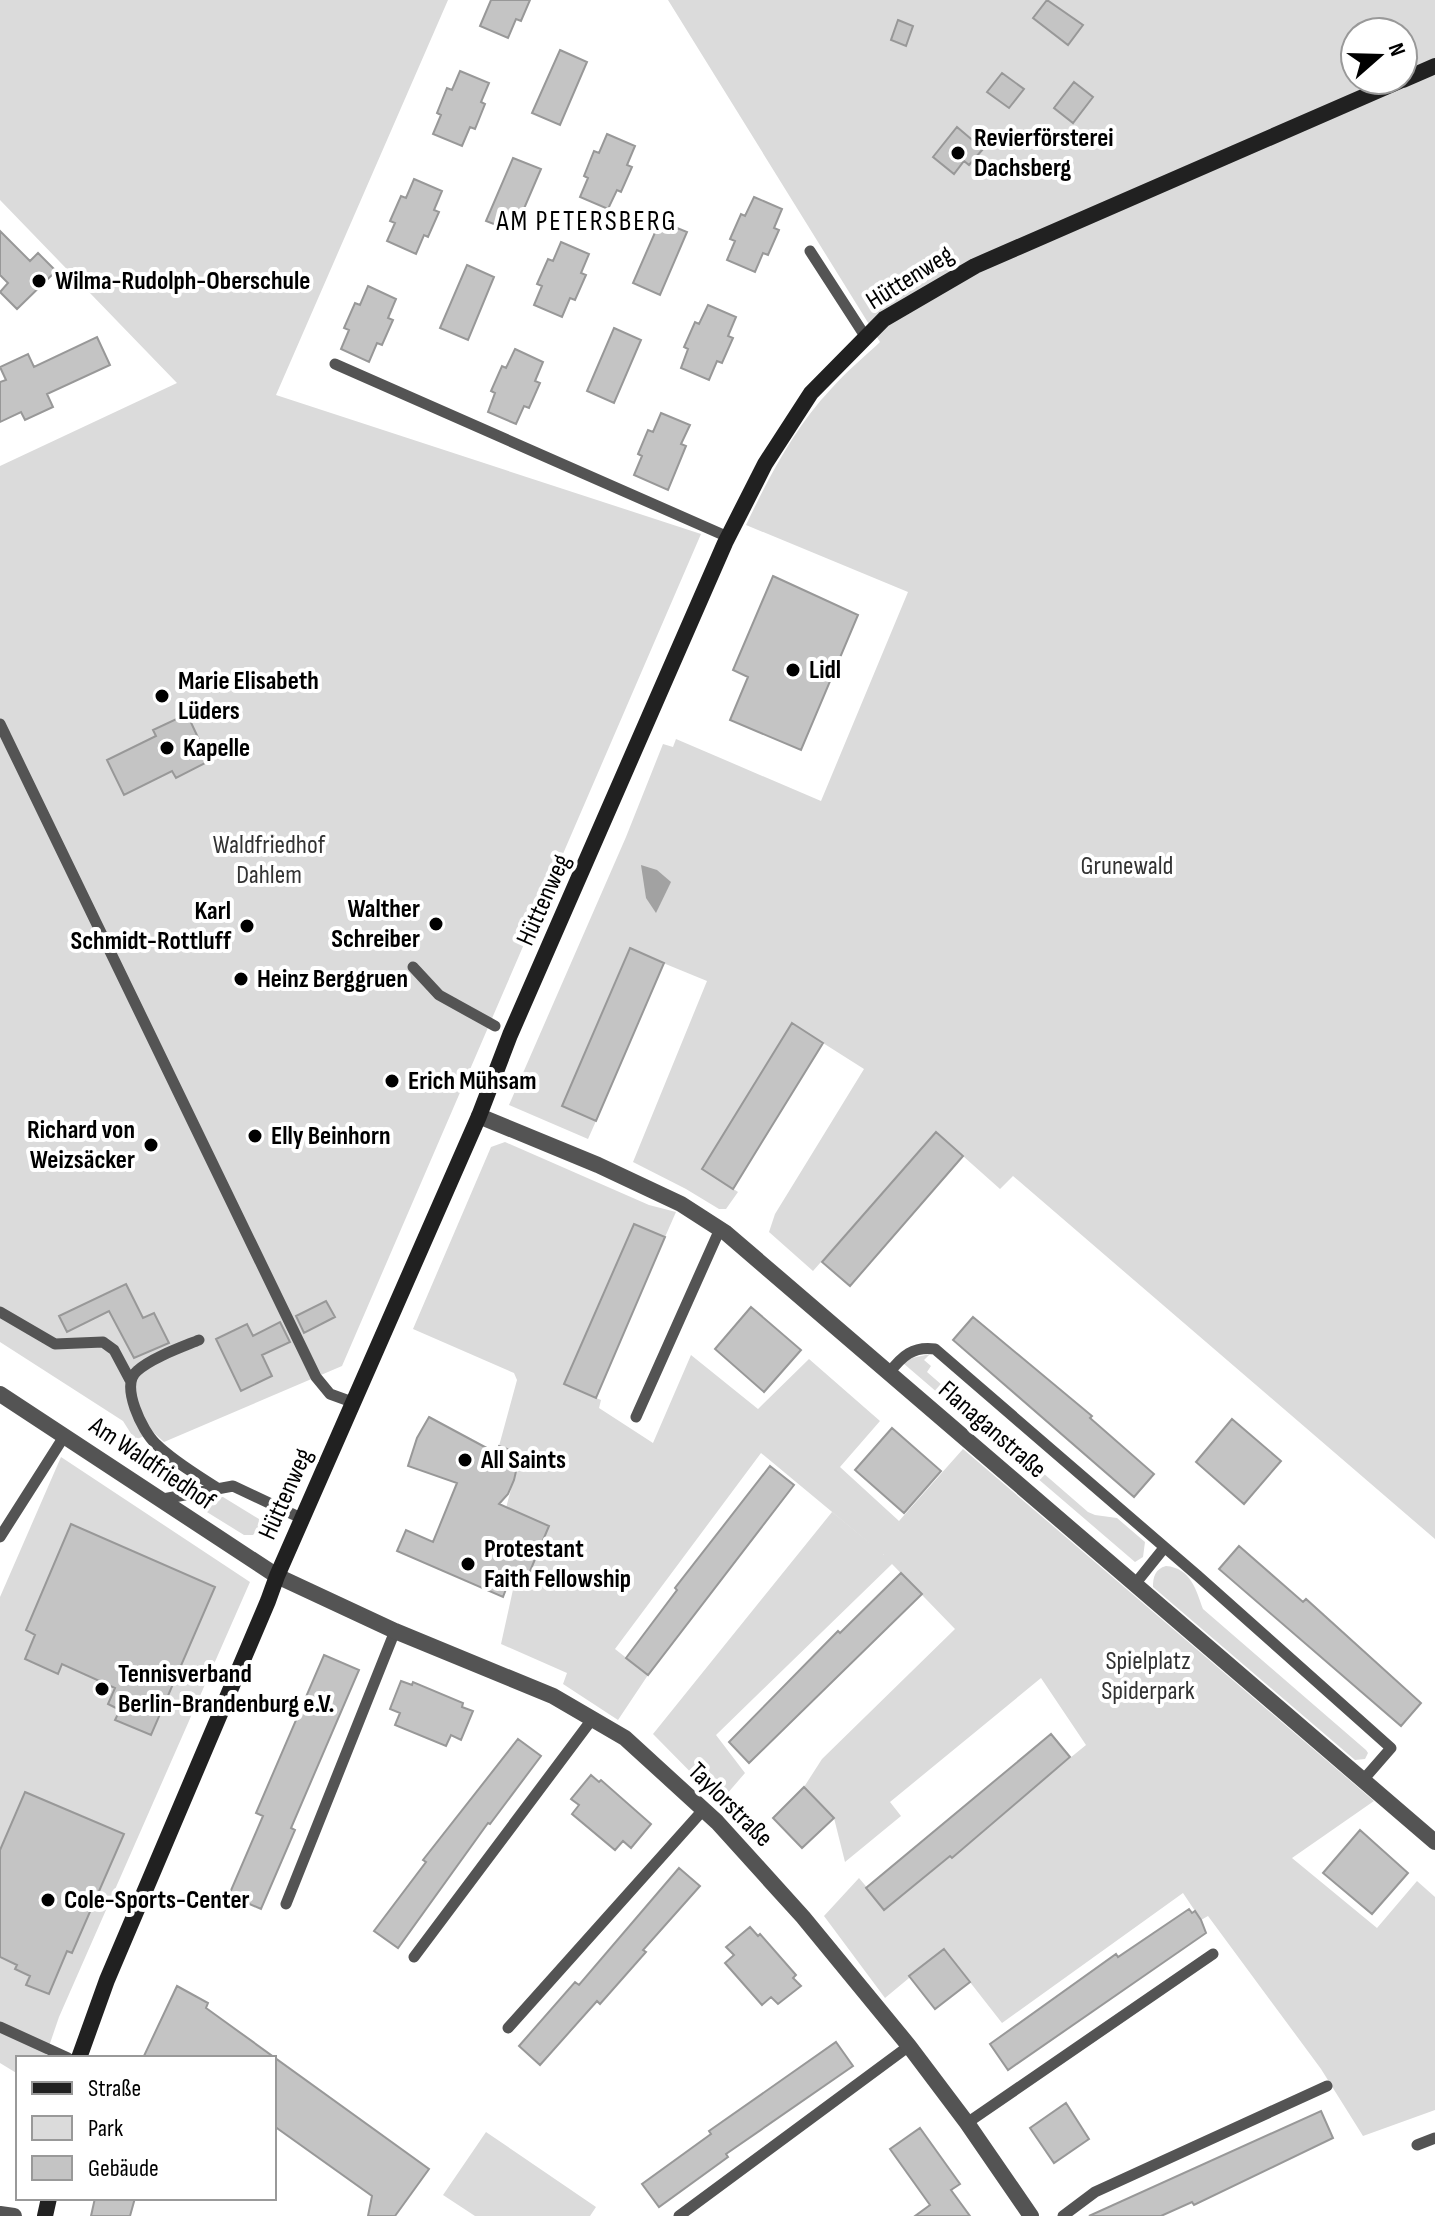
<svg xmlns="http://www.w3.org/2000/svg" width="1435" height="2216" viewBox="0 0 1435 2216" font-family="'Sofia Sans Condensed',sans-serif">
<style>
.green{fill:#dbdbdb;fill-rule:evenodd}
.water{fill:#a2a2a2}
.building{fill:#c4c4c4;stroke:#989898;stroke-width:2}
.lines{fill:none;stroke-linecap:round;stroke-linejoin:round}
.service{stroke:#545454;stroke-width:11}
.minor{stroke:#545454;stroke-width:16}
.secondary{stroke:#212121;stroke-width:16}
.poi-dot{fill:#000;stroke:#fff;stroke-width:3}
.labels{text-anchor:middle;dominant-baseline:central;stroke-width:8;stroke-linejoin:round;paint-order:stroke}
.poi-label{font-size:26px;font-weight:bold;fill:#000;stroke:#fff;text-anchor:start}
.street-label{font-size:26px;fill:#000;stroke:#fff}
.park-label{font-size:26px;fill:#323232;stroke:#fff}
.neighbourhood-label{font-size:28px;letter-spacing:2px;fill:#000;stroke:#fff}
</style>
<rect width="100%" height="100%" fill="#fff"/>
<!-- green -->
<path class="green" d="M0,0H448L276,395L701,534L342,1366L164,1442L153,1432L135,1440L123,1421L0,1342V466L177,383L0,200Z
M668,0H1435V1539L1013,1176L1000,1189L936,1132L813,1271L769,1232L775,1214L864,1069L793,1024L702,1168L738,1192L726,1209H719L686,1189L633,1162L707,981L629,949L562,1106L596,1121L588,1139L509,1105L626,837L663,744L673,747L676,739L821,801L908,592L746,525C769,477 794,428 831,389C846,372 864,357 880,342ZM1355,32H1403V80H1355Z
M505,1142L649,1205L676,1212L665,1237L634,1224L564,1384L601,1400L599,1408L653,1443L691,1355L758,1409L809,1359L880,1421L840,1467L899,1521L963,1449L1374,1801L1292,1858L1377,1928L1417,1881L1435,1897V2110L1363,2136L1321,2069L1208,1916L1201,1920L1183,1893L1002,2023L944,1949L885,1998L824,1916L859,1878L885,1909L1086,1745L1041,1678L890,1802L901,1816L845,1862L834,1818L804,1787L822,1759L955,1629L892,1564L716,1735L745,1773L720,1802L653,1734L832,1512L884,1555L761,1453L615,1649L648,1675L618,1720L563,1684L567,1673L501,1644L529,1517L506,1508L520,1455L499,1446L517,1380L514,1373L413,1329L491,1147Z
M930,1354L924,1360L931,1366L927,1372L1088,1512L1095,1515L1117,1518L1145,1542L1143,1557L1135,1562L903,1363L912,1358Z
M61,1457L250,1582L59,2017L45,2058H18V2074L0,2063V1597Z
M211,1497H223L259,1519L258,1529L253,1535H244L202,1509L201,1502Z
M1166,1566C1191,1568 1196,1590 1203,1609L1366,1750L1368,1753L1365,1759L1355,1760L1153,1587C1153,1577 1155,1569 1166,1566Z
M486,2132L596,2207L590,2216H475L443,2195Z"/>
<!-- water -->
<path class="water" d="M641,865L657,870L671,882L656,913L646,898Z"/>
<!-- building -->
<path class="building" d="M491,0H530L521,21L516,19L508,38L480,26Z
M1047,0L1083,25L1068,45L1033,18Z
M898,20L913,26L906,46L891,40Z
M560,50L587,62L560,125L532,113Z
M460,71L489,83L481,102L485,104L475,129L470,127L462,146L433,134L441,115L437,113L447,88L452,90Z
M1002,73L1024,89L1009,108L987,92Z
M1074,82L1093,97L1073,123L1054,108Z
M957,127L983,149L969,165L964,161L954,174L933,157Z
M607,134L635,146L627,165L632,167L621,192L617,190L608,209L580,197L588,178L584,176L594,151L599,153Z
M513,158L541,169L514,232L486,221Z
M414,179L442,191L434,210L439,212L428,237L424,235L416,254L387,241L395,223L390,221L401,196L406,198Z
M754,197L782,209L774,228L779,230L768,255L763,253L755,272L727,260L735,241L730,239L741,214L745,216Z
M660,221L687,232L660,295L633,283Z
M0,231L30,261L38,253L56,271L17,309L0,292L8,283L0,275Z
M561,242L589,254L581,273L586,275L575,300L570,298L562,317L534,305L542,286L537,284L548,259L553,261Z
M467,265L494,277L468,340L440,328Z
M368,286L396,299L388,318L393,320L382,345L377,343L369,362L341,349L349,330L344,328L355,303L360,305Z
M708,305L736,317L728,336L733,338L722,363L717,361L709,380L681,368L688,349L684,347L695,322L699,324Z
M614,328L641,340L614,403L587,391Z
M97,337L110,365L47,394L53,407L25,420L21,412L0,422V382L6,380L0,367L28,354L34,367Z
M515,349L543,362L535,381L540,383L529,408L524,406L516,424L488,412L495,393L491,391L502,366L506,368Z
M661,413L690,425L681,444L686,446L668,490L634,475L642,456L638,454L648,430L653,432Z
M773,576L858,615L801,750L730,720L748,677L733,670Z
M187,714L209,761L176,778L172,771L124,795L107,760L156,736L153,730Z
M630,948L664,963L596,1121L562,1106Z
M792,1023L823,1043L733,1189L702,1169Z
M936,1132L963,1156L850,1286L822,1262Z
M634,1224L665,1237L596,1398L564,1384Z
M126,1284L143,1318L154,1313L169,1343L134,1358L109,1311L67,1332L59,1316Z
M326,1301L335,1317L304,1333L296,1316Z
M751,1307L801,1350L764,1392L715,1349Z
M973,1317L1092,1416L1090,1418L1154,1474L1134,1497L953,1340Z
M280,1322L290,1342L262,1355L272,1376L241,1391L216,1339L247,1324L253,1336Z
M429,1417L496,1453L499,1446L520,1454L514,1480L508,1494L499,1504L549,1526L528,1576L513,1571L503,1597L397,1551L406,1530L433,1542L457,1483L408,1466L417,1438Z
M1232,1419L1281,1461L1244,1504L1196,1462Z
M892,1428L941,1471L904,1513L855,1470Z
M770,1466L794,1485L648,1675L626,1658L677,1590L675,1588Z
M71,1524L215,1587L151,1735L115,1720L120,1710L108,1704L115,1688L62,1664L58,1674L25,1659L35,1635L26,1630Z
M1239,1546L1303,1602L1306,1599L1421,1703L1401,1726L1219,1569Z
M901,1573L922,1594L749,1763L729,1742L838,1631L840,1633Z
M324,1655L359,1670L291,1828L295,1830L261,1909L229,1895L263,1816L256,1813Z
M401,1681L412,1685L413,1682L463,1703L462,1707L473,1711L461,1740L451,1735L446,1746L395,1725L400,1713L390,1709Z
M1051,1734L1070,1757L952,1858L950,1856L884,1910L866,1888Z
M518,1739L541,1756L490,1824L488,1823L398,1948L374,1931L426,1862L423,1860Z
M591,1775L599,1782L601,1780L651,1824L631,1848L623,1841L615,1850L572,1814L579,1805L571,1799Z
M804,1787L834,1818L802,1848L773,1818Z
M25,1792L124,1834L72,1953L67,1951L49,1994L26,1985L30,1976L15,1969L17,1965L0,1957V1850Z
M1360,1830L1408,1873L1372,1914L1323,1873Z
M679,1868L700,1886L643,1950L646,1952L600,2004L597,2001L540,2065L519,2046L575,1982L579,1985Z
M1189,1909L1192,1913L1195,1911L1201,1920L1206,1933L1008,2070L990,2044L1116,1954L1118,1957Z
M750,1927L758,1936L760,1934L796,1975L793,1978L801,1986L778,2004L771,1997L762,2005L725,1963L734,1955L726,1947Z
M944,1949L970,1982L935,2009L909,1976Z
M177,1986L208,2003L206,2008L429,2169L395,2216H368L372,2196L274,2126V2058H143Z
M836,2042L853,2066L726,2154L728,2157L659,2207L642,2184L711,2134L709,2131Z
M1066,2103L1089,2139L1054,2163L1030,2128Z
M1321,2111L1333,2138L1194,2205L1192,2202L1161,2216H1089Z
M920,2128L960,2184L951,2190L970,2216H915L930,2205L890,2149Z
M95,2198H135L130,2216H91Z"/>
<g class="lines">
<!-- service -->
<path class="service" d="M810,251L865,336
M335,364L728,537
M0,724L316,1377L330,1394L352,1402
M413,967L439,995L495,1026
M0,1312L55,1344L103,1342L114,1350L130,1380
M199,1340C182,1347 151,1358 137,1371C120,1385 142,1431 156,1444C173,1461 197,1475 217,1488
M889,1373C902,1356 913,1346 935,1349L1198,1576L1391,1748L1363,1780
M636,1417L720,1229
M163,1499L233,1486L303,1519
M0,1537L65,1435
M1135,1584L1164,1548
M286,1904L395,1631
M414,1957L593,1718
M0,2027L68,2058
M508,2028L704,1809
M967,2123L1213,1954
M1417,2145L1435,2138
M679,2216L909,2046
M1063,2216L1095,2192L1327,2086"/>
<!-- minor -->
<path class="minor" d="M479,1116L598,1165L681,1204L726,1233L1435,1842
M0,1394L277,1576L395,1631L553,1696L625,1738L717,1822L803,1917L909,2046L967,2123L1031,2216
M0,2214L14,2216"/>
<!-- secondary -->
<path class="secondary" d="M1403,80L1435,66
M79,2058L107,1980L268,1601L277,1576L479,1116L510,1035L725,543L765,464L811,393L884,319L975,266L1402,80
M45,2216L49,2198"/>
</g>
<!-- markers -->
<g class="poi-dot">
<circle cx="958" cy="153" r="8"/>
<circle cx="39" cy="281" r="8"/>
<circle cx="793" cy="670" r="8"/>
<circle cx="162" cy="696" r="8"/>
<circle cx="167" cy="748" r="8"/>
<circle cx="436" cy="924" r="8"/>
<circle cx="247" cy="926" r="8"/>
<circle cx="241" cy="979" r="8"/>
<circle cx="392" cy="1081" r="8"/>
<circle cx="255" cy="1136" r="8"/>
<circle cx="151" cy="1145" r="8"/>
<circle cx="465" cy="1460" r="8"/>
<circle cx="468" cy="1564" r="8"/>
<circle cx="102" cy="1689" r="8"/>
<circle cx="48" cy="1900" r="8"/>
</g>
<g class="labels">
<!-- poi labels -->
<g class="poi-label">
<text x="974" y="138">Revierförsterei<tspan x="974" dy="30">Dachsberg</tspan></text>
<text x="55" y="281">Wilma-Rudolph-Oberschule</text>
<text x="809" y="670">Lidl</text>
<text x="178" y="681">Marie Elisabeth<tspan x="178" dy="30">Lüders</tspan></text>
<text x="183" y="748">Kapelle</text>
<text x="420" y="909" text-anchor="end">Walther<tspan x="420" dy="30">Schreiber</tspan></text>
<text x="231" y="911" text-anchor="end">Karl<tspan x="231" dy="30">Schmidt-Rottluff</tspan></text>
<text x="257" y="979">Heinz Berggruen</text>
<text x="408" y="1081">Erich Mühsam</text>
<text x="135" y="1130" text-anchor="end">Richard von<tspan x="135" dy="30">Weizsäcker</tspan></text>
<text x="271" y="1136">Elly Beinhorn</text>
<text x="481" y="1460">All Saints</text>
<text x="484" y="1549">Protestant<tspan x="484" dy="30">Faith Fellowship</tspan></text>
<text x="118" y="1674">Tennisverband<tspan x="118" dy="30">Berlin-Brandenburg e.V.</tspan></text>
<text x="64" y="1900">Cole-Sports-Center</text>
</g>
<!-- street labels -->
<g class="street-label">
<text transform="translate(910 278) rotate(-32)">Hüttenweg</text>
<text transform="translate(544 900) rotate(-66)">Hüttenweg</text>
<text transform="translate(992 1430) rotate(41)">Flanaganstraße</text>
<text transform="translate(152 1464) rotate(34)">Am Waldfriedhof</text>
<text transform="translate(286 1494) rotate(-66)">Hüttenweg</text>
<text transform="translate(730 1805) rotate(45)">Taylorstraße</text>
</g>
<!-- park labels -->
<g class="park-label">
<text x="269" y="845">Waldfriedhof<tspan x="269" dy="30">Dahlem</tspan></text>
<text x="1127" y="866">Grunewald</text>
<text x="1148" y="1661">Spielplatz<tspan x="1148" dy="30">Spiderpark</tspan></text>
</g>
<!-- neighbourhood labels -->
<g class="neighbourhood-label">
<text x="587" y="221">AM PETERSBERG</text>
</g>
</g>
<!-- legend -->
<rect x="16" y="2056" width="260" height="144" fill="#ffffff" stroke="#999999" stroke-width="2"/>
<rect x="32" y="2082" width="40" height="12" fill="#212121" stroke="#999999" stroke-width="2"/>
<text x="88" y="2096" font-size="24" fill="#000000">Straße</text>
<rect x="32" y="2116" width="40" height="24" fill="#dbdbdb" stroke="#999999" stroke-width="2"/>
<text x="88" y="2136" font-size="24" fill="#000000">Park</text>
<rect x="32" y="2156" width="40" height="24" fill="#c4c4c4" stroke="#999999" stroke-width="2"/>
<text x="88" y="2176" font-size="24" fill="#000000">Gebäude</text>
<!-- north arrow -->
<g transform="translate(1379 56) rotate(70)"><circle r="38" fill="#ffffff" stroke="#999999" stroke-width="2"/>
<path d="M0-6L14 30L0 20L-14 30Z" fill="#000000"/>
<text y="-12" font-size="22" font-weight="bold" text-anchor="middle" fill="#000000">N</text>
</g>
</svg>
